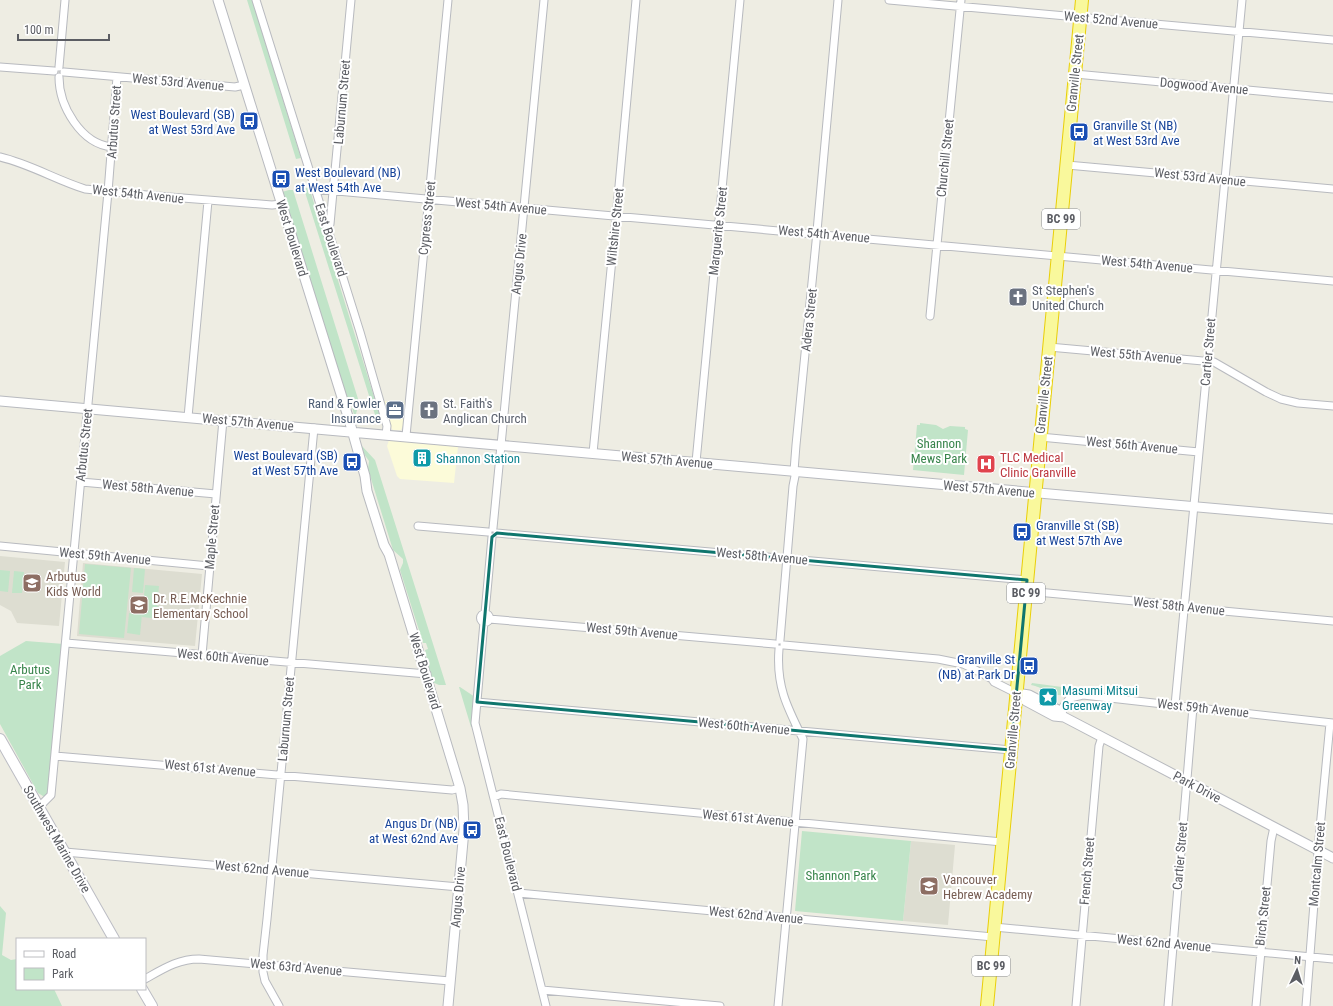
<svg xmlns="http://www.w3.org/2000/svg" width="1333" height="1006" viewBox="0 0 1333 1006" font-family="'Roboto Condensed',sans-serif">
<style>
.commercial{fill:#fcfbd9}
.education{fill:#ddddd1}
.green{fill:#c1e4c8}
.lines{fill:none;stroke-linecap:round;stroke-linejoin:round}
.minor-casing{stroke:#b8babf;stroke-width:9}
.tertiary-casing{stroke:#b8babf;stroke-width:11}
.secondary-casing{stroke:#bcbdc4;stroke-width:12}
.trunk-casing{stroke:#e9cf08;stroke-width:14}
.minor{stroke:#fff;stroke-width:7}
.tertiary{stroke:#fff;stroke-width:9}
.secondary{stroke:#fff;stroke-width:10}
.trunk{stroke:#f9f89c;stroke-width:12}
.marked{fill:none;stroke:#0f766e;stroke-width:3;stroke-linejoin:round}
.labels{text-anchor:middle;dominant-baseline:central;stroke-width:4;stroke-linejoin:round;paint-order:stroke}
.shield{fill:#fff;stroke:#8c8e92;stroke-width:1}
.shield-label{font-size:12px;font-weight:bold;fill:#5b5d63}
.street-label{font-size:13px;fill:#5b5d63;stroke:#fff}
.transit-label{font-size:13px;fill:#164399;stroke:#fff;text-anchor:end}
.worship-label{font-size:13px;fill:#5b616d;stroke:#fff;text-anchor:start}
.service-label{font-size:13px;fill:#4e5e75;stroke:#fff;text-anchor:end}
.park-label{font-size:13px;fill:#39854c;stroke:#fff}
.health-label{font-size:13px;fill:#be3a42;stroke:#fff;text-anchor:start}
.culture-label{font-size:13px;fill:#0d838f;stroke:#fff;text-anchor:start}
.education-label{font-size:13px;fill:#785e54;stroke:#fff;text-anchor:start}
</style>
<rect width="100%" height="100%" fill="#eeede3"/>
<!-- commercial -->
<path class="commercial" d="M384,401L405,402L403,426L401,430H393L391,428Z
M402,439L406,442L458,447L454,483L400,479L397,476L387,446L389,440Z"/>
<!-- education -->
<path class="education" d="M0,556L65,562L59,626L17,623L11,611L0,605Z
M83,563L202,574L195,646L77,636Z
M911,841L955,845L948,925L903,921Z"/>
<!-- green -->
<path class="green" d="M247,0H252L301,158L296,159Z
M309,187L381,419L377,421L304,189Z
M289,190H293L359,402L355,418L349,397L347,398L282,192Z
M920,423L936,425L943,429L950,426L965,427V429L968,430L964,475L913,470L917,425H920Z
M361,445L375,460L446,685H439L432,682L425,650L428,649L426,643H423L400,570L403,563V559L393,550L368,469L369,461L364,454Z
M85,564L131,568L124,638L79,634Z
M134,568L145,569L143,593L132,592Z
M0,570L10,571L8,592L0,591Z
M14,571L24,572L22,593H12Z
M145,585L159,586L157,606L161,607L160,619L142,617L143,606H145L143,605Z
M129,613L142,614L140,635L127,633Z
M26,641L64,644L49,793L47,796H43L38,793L0,724V656Z
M1032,683L1062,687L1064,695C1047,696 1044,687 1031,685Z
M459,687H460L475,697L473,727H471Z
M802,831L911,841L903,921L795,911Z
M0,906L6,913L2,955L11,960L17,959V989H54L62,1006H0Z"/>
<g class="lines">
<defs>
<path id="minor" d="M256,0L360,332L387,426L386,435
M889,0L1333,40
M0,67L54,71
M59,67L65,0
M64,72L235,87L244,85
M1075,74L1333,98
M59,77C59,106 81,144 112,147
M0,157C30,164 56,180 85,189L157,196L272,205L281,204
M1067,165L1333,189
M315,189L1333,281
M327,228L330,224L351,0
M930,316L961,0
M1049,347L1214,362L1266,392L1281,399L1298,403L1333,406
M188,417L208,201
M406,436L448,0
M1040,437L1199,452
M593,453L617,208L636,0
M696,462L740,0
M81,482L216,494
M418,526L488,532
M493,528L544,0
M497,533L1027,580
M0,546L209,566
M1026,591L1178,605L1191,608L1333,621
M485,613L492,537
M480.5 618a4.5 4.5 0 1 1 9 0a4.5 4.5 0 1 1-9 0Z
M489,619L775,644
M484,622L475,723L546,1006
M780,640L793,486L795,476L794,471L796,445L816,242L838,0
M66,643L427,674
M784,645L938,659L963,664L974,669L992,679L994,682L1016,693
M202,655L223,420
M477,702L1011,750
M1175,705L1242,0
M1062,716L1063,707L1070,698L1083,695L1333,723
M55,756L452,790L460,788
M494,797L501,794L1002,842
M39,807L51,795L108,192L117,77
M65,852L459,887
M518,893L993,937
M994,927L1333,959
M145,979C163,969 178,959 199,959L450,981
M542,990L720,1006
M279,1006L265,981L263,972V955L267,919L314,428
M778,1006L803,739C787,707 776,686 779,649
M1076,1006L1099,746L1102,737
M1168,1006L1193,707
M1256,1006L1271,841L1274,827
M1306,1006L1319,839L1330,723"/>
<path id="tertiary" d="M218,0L350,423L365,476L367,491L384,545L389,554L460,788L463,805L464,830L448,1006
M0,401L1333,519
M1016,693L1026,701L1054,716L1064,717L1333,858
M1016,693L1029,695L1058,710L1062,716"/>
<path id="secondary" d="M0,739L114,939
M142,989L152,1006"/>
<path id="trunk" d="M987,1006L1082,0"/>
</defs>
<!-- minor casing -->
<use href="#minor" class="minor-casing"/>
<!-- tertiary casing -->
<use href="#tertiary" class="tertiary-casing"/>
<!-- secondary casing -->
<use href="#secondary" class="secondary-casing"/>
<!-- trunk casing -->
<use href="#trunk" class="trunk-casing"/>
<!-- minor -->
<use href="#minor" class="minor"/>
<!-- tertiary -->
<use href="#tertiary" class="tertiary"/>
<!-- secondary -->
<use href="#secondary" class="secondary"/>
<!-- trunk -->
<use href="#trunk" class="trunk"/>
</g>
<!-- marked area -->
<path class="marked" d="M497,533L1027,580L1011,750L477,702L492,537Z"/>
<!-- icons -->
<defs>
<symbol id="bus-square" viewBox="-11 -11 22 22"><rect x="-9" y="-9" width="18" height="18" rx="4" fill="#1a4fb4" stroke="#fff"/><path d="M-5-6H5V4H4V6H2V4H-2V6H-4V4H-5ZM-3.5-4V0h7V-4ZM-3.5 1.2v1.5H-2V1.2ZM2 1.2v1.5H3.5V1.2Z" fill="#fff"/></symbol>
<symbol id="church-square" viewBox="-11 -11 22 22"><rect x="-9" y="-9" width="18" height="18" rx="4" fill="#6b7280" stroke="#fff"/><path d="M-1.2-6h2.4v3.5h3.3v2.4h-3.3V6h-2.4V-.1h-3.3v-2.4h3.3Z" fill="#fff"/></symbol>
<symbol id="office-square" viewBox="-11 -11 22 22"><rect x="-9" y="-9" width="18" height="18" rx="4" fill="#5c6f8a" stroke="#fff"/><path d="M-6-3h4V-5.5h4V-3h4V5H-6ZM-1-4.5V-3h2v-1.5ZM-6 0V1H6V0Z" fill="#fff"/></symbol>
<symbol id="building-square" viewBox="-11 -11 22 22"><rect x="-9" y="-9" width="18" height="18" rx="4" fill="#0f9aa8" stroke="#fff"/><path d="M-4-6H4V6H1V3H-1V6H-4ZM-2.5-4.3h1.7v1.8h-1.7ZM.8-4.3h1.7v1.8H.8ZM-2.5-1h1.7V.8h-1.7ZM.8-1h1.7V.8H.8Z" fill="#fff"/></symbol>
<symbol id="hospital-square" viewBox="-11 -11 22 22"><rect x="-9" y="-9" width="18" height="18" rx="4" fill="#e0444e" stroke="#fff"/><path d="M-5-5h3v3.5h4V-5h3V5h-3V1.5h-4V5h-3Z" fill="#fff"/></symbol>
<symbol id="school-square" viewBox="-11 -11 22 22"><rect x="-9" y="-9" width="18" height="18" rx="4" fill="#8d6e63" stroke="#fff"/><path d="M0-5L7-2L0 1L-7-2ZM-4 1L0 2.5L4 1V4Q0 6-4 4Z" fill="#fff"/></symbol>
<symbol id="sight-square" viewBox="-11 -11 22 22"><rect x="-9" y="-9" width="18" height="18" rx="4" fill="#0f9aa8" stroke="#fff"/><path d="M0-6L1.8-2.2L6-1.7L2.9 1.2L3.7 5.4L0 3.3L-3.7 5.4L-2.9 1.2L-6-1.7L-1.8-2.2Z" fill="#fff"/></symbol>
</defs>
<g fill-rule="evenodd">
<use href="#bus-square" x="238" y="110" width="22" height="22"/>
<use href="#bus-square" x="1068" y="121" width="22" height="22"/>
<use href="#bus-square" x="270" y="168" width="22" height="22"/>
<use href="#church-square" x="1007" y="286" width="22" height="22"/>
<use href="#office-square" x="384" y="399" width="22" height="22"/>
<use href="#church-square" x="418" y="399" width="22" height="22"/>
<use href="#building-square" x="411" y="447" width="22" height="22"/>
<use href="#bus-square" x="341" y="451" width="22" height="22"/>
<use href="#hospital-square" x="975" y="453" width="22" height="22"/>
<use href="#bus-square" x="1011" y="521" width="22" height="22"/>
<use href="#school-square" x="21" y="572" width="22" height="22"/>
<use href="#school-square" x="128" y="594" width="22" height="22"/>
<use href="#bus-square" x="1018" y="655" width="22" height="22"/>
<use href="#sight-square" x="1037" y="686" width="22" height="22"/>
<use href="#bus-square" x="461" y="819" width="22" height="22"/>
<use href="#school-square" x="918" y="875" width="22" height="22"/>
</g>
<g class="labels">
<!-- shield labels -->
<g class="shield">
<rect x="1042" y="209" width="38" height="20" rx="3"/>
<rect x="1007" y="583" width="38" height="20" rx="3"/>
<rect x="972" y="956" width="38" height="20" rx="3"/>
</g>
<g class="shield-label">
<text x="1061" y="219">BC 99</text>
<text x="1026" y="593">BC 99</text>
<text x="991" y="966">BC 99</text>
</g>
<!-- street labels -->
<g class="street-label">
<text transform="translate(1111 20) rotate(5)">West 52nd Avenue</text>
<text transform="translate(1075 73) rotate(-84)">Granville Street</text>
<text transform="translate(178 82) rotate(5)">West 53rd Avenue</text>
<text transform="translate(1204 86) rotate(5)">Dogwood Avenue</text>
<text transform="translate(342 102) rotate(-85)">Laburnum Street</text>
<text transform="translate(114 122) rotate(-86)">Arbutus Street</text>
<text transform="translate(945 158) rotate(-84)">Churchill Street</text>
<text transform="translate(1200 177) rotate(6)">West 53rd Avenue</text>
<text transform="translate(138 194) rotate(6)">West 54th Avenue</text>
<text transform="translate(501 206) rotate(5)">West 54th Avenue</text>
<text transform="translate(427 218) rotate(-84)">Cypress Street</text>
<text transform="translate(615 227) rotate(-84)">Wiltshire Street</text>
<text transform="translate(718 231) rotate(-84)">Marguerite Street</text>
<text transform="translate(824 234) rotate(5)">West 54th Avenue</text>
<text transform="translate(292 238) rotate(73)">West Boulevard</text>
<text transform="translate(331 240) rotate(72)">East Boulevard</text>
<text transform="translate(519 264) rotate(-84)">Angus Drive</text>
<text transform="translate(1147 264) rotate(5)">West 54th Avenue</text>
<text transform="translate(809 320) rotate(-84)">Adera Street</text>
<text transform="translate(1208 352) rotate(-85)">Cartier Street</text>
<text transform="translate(1136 355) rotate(5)">West 55th Avenue</text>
<text transform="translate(1044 395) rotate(-84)">Granville Street</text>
<text transform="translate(248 422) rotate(5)">West 57th Avenue</text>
<text transform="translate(84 445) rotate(-84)">Arbutus Street</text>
<text transform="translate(1132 445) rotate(5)">West 56th Avenue</text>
<text transform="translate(667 460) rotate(5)">West 57th Avenue</text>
<text transform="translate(148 488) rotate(5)">West 58th Avenue</text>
<text transform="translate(989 489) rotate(5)">West 57th Avenue</text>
<text transform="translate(212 537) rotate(-85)">Maple Street</text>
<text transform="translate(105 556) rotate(5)">West 59th Avenue</text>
<text transform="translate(762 556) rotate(5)">West 58th Avenue</text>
<text transform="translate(1179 606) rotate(6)">West 58th Avenue</text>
<text transform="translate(632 631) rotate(5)">West 59th Avenue</text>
<text transform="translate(223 657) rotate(5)">West 60th Avenue</text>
<text transform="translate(425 671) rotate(73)">West Boulevard</text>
<text transform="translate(1203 708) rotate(6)">West 59th Avenue</text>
<text transform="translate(286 719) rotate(-85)">Laburnum Street</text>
<text transform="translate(744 726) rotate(5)">West 60th Avenue</text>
<text transform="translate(1013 730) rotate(-85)">Granville Street</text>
<text transform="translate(210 768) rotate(5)">West 61st Avenue</text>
<text transform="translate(1197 787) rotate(28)">Park Drive</text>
<text transform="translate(748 818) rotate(5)">West 61st Avenue</text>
<text transform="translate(57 839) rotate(60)">Southwest Marine Drive</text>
<text transform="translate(508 854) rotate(76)">East Boulevard</text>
<text transform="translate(1180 856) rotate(-85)">Cartier Street</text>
<text transform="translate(1317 864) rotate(-85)">Montcalm Street</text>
<text transform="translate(262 869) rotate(5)">West 62nd Avenue</text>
<text transform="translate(1087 871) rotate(-85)">French Street</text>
<text transform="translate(458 897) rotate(-85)">Angus Drive</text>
<text transform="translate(756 915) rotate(5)">West 62nd Avenue</text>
<text transform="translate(1263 916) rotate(-84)">Birch Street</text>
<text transform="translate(1164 943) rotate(5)">West 62nd Avenue</text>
<text transform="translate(296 967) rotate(5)">West 63rd Avenue</text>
</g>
<!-- transit labels -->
<g class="transit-label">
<text x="235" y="114">West Boulevard (SB)<tspan x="235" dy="15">at West 53rd Ave</tspan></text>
<text x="1093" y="125" text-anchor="start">Granville St (NB)<tspan x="1093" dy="15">at West 53rd Ave</tspan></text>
<text x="295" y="172" text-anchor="start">West Boulevard (NB)<tspan x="295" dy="15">at West 54th Ave</tspan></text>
<text x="338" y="455">West Boulevard (SB)<tspan x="338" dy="15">at West 57th Ave</tspan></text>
<text x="1036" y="525" text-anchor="start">Granville St (SB)<tspan x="1036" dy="15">at West 57th Ave</tspan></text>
<text x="1015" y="659">Granville St<tspan x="1015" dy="15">(NB) at Park Dr</tspan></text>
<text x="458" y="823">Angus Dr (NB)<tspan x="458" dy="15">at West 62nd Ave</tspan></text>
</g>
<!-- worship labels -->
<g class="worship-label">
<text x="1032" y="290">St Stephen's<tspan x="1032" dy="15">United Church</tspan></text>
<text x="443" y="403">St. Faith's<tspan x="443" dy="15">Anglican Church</tspan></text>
</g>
<!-- service labels -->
<g class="service-label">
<text x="381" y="403">Rand &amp; Fowler<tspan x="381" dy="15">Insurance</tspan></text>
</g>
<!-- park labels -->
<g class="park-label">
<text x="939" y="443">Shannon<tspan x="939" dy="15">Mews Park</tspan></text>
<text x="30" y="669">Arbutus<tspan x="30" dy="15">Park</tspan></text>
<text x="841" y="875">Shannon Park</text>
</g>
<!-- health labels -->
<g class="health-label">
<text x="1000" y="457">TLC Medical<tspan x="1000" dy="15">Clinic Granville</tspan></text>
</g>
<!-- culture labels -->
<g class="culture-label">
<text x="436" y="458">Shannon Station</text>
<text x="1062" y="690">Masumi Mitsui<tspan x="1062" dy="15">Greenway</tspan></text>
</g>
<!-- education labels -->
<g class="education-label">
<text x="46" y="576">Arbutus<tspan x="46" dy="15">Kids World</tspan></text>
<text x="153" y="598">Dr. R.E.McKechnie<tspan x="153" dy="15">Elementary School</tspan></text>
<text x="943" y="879">Vancouver<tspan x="943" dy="15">Hebrew Academy</tspan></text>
</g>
</g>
<!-- legend -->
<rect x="16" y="938" width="130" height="52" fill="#ffffff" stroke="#bdbec1"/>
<rect x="24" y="951" width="20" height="6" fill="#ffffff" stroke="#bdbec1"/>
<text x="52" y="958" font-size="12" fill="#5b5d63">Road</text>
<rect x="24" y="968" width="20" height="12" fill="#c1e4c8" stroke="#bdbec1"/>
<text x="52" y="978" font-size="12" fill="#5b5d63">Park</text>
<!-- north arrow -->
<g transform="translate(1297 970) rotate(4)" stroke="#ffffff" stroke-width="3" paint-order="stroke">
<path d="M0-3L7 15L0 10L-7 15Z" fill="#5b5d63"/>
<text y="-6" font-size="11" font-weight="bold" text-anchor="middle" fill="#5b5d63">N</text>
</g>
<!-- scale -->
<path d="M18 34v6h91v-6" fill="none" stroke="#5b5d63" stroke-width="2"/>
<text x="24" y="34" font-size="12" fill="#5b5d63" stroke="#ffffff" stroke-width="3" paint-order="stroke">100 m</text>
</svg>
